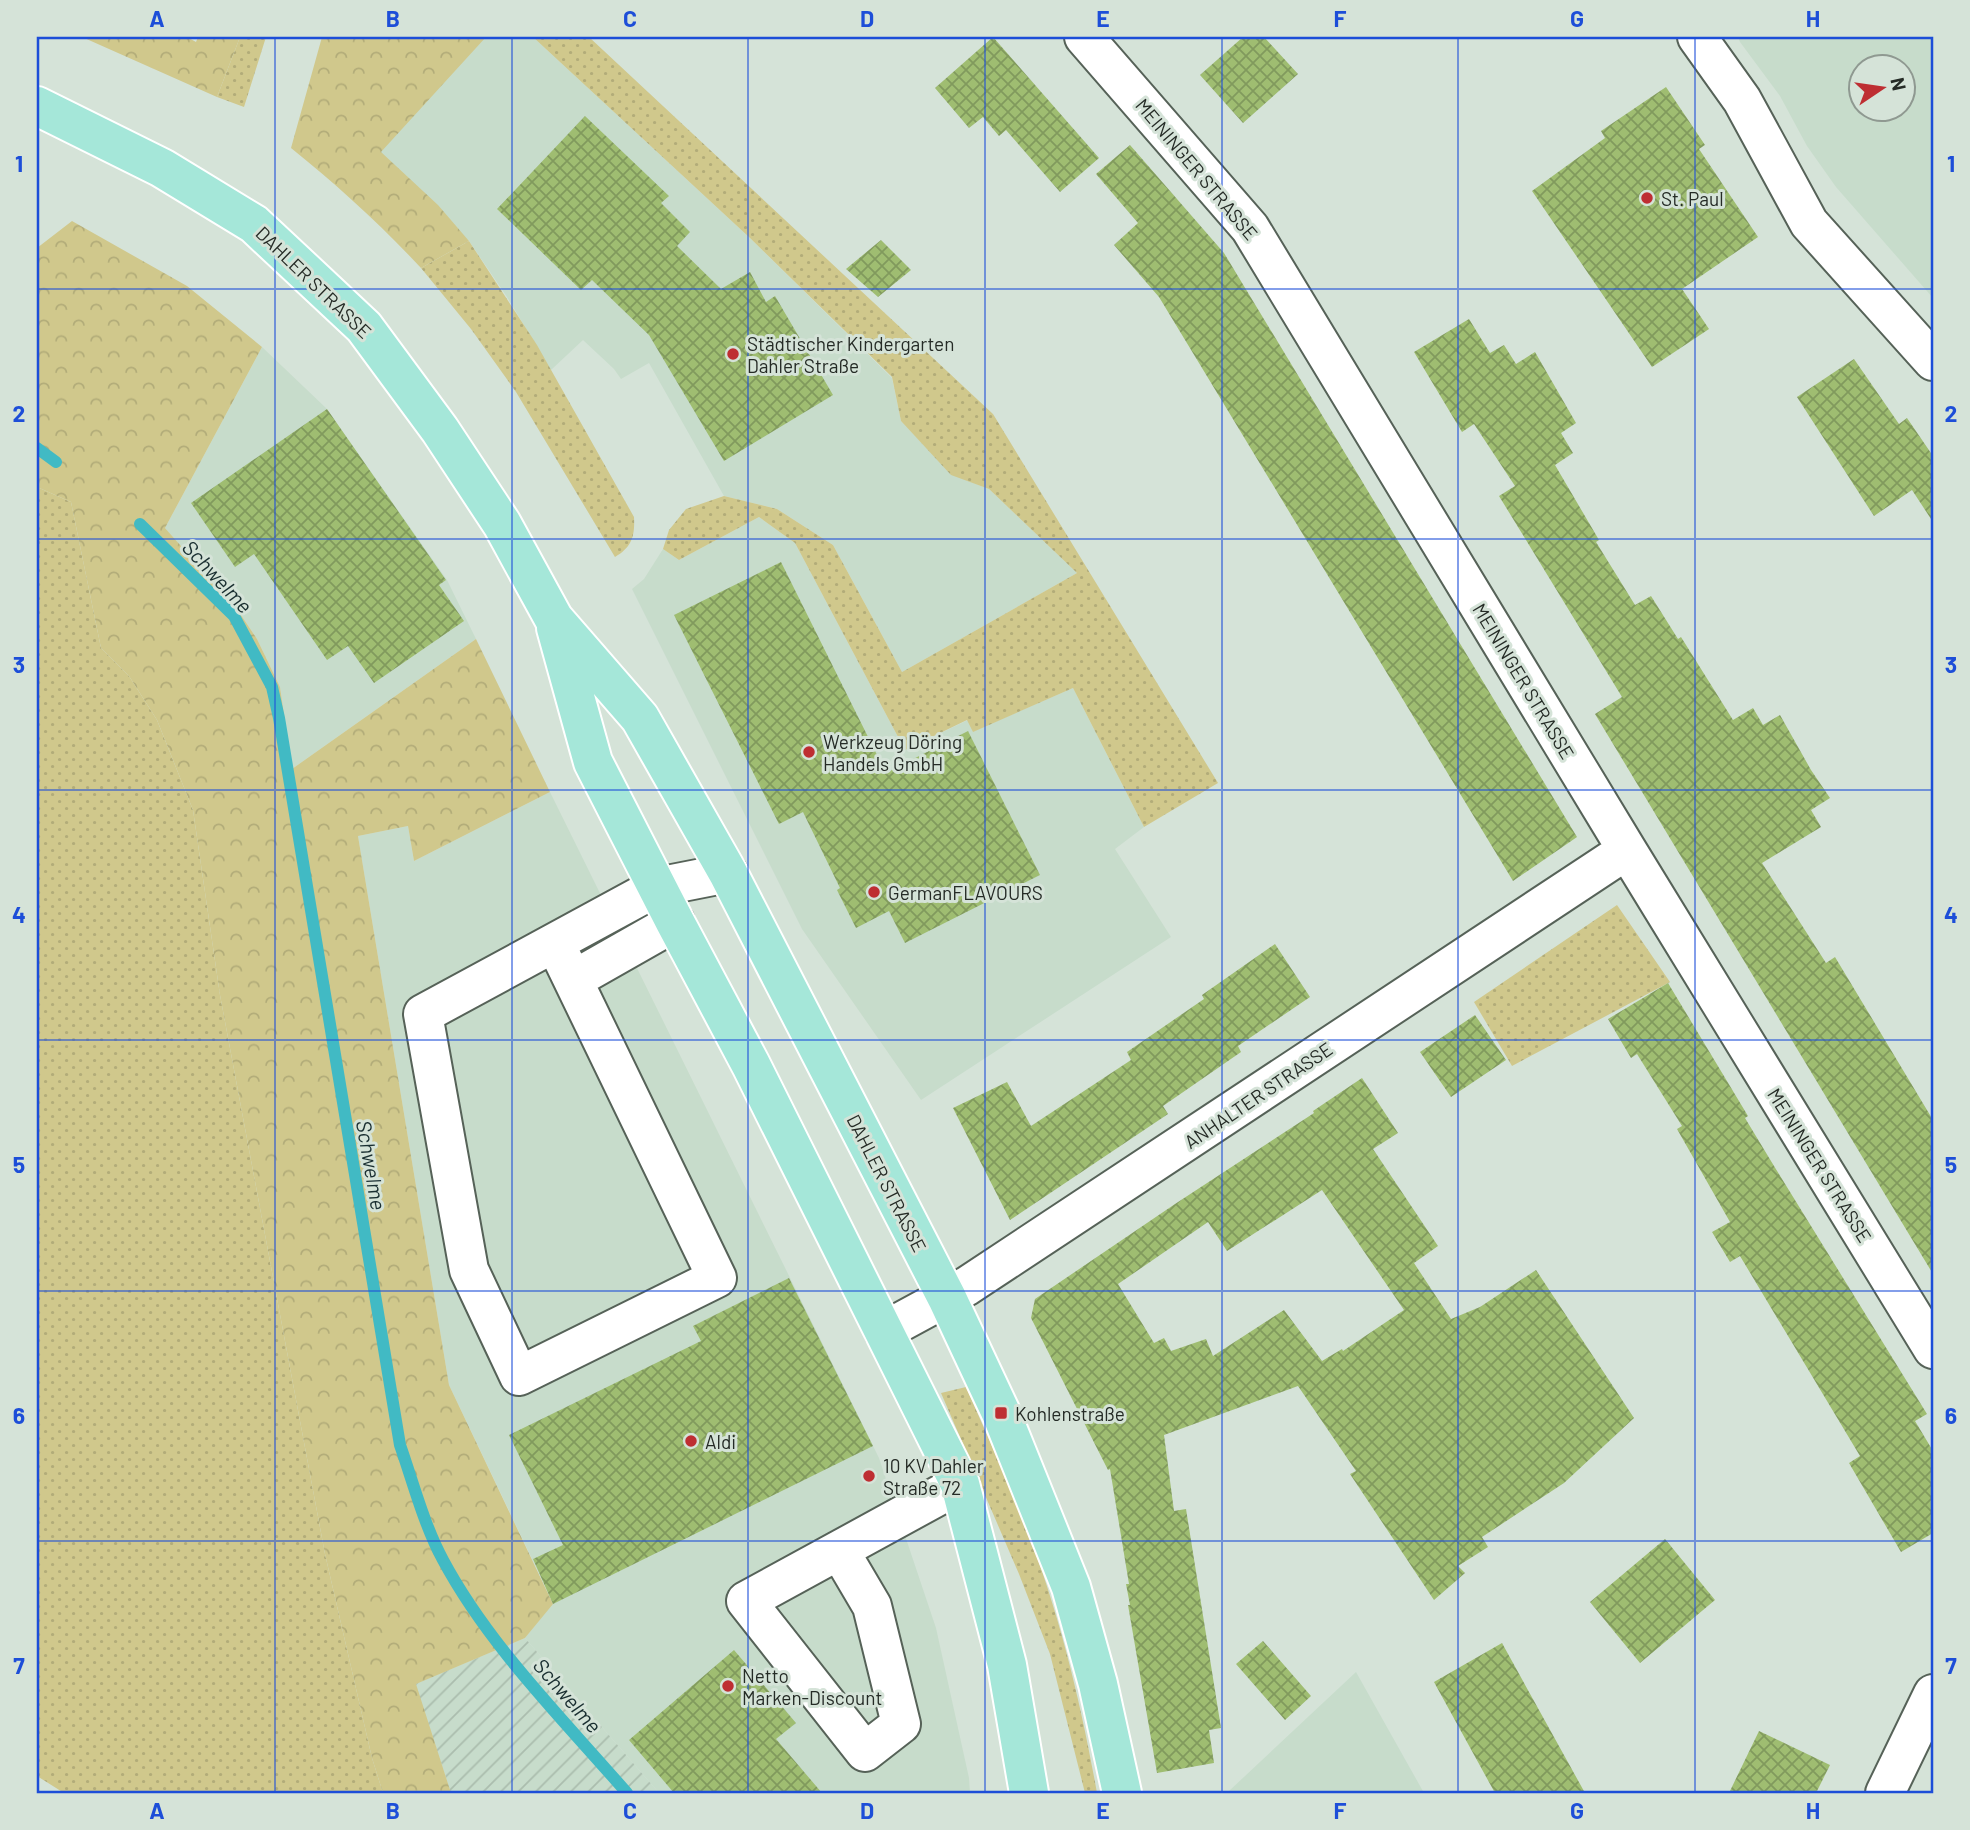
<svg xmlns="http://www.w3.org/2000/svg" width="1970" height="1830" viewBox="0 0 1970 1830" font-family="Barlow,sans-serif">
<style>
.built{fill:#c7dccb;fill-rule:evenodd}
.industrial{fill:url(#industrial-furrows)}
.green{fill:url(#green-dots)}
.forest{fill:url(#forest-crowns)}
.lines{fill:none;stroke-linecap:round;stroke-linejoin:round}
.stream{stroke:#41bac4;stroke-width:12}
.building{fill:url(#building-cross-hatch);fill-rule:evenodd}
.minor-casing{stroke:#566258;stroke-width:42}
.major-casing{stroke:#fff;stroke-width:42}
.minor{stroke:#fff;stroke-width:38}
.major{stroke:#a5e7d9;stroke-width:38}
.grid{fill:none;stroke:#1d4ed8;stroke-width:2;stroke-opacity:0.55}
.poi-dot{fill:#be2e32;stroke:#d5e3d8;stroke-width:2.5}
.labels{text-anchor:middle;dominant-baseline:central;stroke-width:6;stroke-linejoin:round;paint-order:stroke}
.street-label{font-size:19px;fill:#252b26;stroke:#d5e3d8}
.poi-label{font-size:19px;fill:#252b26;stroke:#d5e3d8;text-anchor:start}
.water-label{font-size:21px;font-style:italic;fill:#192e30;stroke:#d5e3d8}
.neatline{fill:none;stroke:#1d4ed8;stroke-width:2.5}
.grid-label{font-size:23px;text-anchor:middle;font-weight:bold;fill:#1d4ed8}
</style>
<defs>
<pattern id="industrial-furrows" width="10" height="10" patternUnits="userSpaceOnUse" patternTransform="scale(1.75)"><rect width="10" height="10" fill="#c7dccb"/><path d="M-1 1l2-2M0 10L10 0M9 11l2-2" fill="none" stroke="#abbdae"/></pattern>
<pattern id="green-dots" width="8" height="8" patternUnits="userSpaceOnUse" patternTransform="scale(1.75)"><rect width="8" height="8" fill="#d0c88c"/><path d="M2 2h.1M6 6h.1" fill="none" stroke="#b2ac79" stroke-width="1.8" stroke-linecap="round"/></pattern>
<pattern id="forest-crowns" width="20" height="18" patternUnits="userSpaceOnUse" patternTransform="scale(1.75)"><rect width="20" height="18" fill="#d0c88c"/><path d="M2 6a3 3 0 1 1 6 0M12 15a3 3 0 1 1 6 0" fill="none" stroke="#b2ac79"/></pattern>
<pattern id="building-cross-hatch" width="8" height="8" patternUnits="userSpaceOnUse" patternTransform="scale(1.75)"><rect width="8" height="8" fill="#9fbd71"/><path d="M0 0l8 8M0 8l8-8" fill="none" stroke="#819a5d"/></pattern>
</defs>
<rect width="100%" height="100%" fill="#d5e3d8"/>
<!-- built -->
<path class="built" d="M366,37H533L750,238L892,378L901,421L951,474L989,489L1077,573L902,672L833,545L777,509L724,496L649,363L621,379L614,369L583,340L551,370L507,297L469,241L361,135Z
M1738,37H1933V298L1836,187L1807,146L1780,96L1740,42ZM1862,66H1904V108H1862Z
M262,347L326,408L447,580L476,639L292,769L280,687L257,639L237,609L165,528Z
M759,517L795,543L905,750L968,720L974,731L1073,688L1144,827L1115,849L1171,937L921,1100L802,929L632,589L644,579L663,549L679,560Z
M550,792L879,1458L936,1628L969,1778L970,1793H659L525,1638L553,1603L449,1385L358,836L408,826L414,861Z
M1356,1672L1424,1793H1220L1229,1791Z"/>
<!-- industrial -->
<path class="industrial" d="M525,1638L659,1793H451L415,1684Z"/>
<!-- green -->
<path class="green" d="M240,37H266L244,107L217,97Z
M533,37H589L993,414L1218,783L1144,827L1073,688L973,732L967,720L905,750L795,543L759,517L679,560L663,549L669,530L686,509L724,496L777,509L833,545L902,672L1077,573L989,489L951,475L901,421L892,377L750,238Z
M469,241L537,345L634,517C635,536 632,547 615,557L516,392L471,329L421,268Z
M37,487L71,502L101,648L129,676L157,720L193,810L220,995L325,1554L372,1758L383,1793H64L37,1776Z
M1617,905L1670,982L1512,1066L1474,1002Z
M966,1387C986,1433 1007,1479 1025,1525C1059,1611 1081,1703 1097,1793H1085L1050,1654L1019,1574L941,1393Z"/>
<!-- forest -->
<path class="forest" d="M82,37H187L196,42L198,37H240L217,97Z
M322,37H486L381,152L438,205L469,241L421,268C380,224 337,185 291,148Z
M72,221L187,286L262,347L165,528L237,609L257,639L280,687L292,769L476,639L550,792L414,861L408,826L358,836L449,1385L553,1604L525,1638L416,1684L451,1793H383L372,1758L325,1554L220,995L193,810L157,720L129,676L101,648L71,502L37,487V248Z"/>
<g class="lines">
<!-- stream -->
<path class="stream" d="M37,448L56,462
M140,524L234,616L272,687L279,718L400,1445C413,1482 424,1525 443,1560C489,1646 563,1719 627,1793"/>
</g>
<!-- building -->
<path class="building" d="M993,37L1099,158L1060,192L1006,130L999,136L983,117L969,128L935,88Z
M1243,37H1264L1298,74L1243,123L1200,75Z
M1666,87L1705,145L1699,149L1758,237L1682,289L1709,329L1652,367L1532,191L1605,138L1601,131Z
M585,116L669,196L661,203L690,232L677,246L721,289L750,272L766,302L775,296L833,395L724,461L649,335L592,280L581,290L497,209Z
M1130,145L1224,253L1577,837L1513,881L1159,297L1114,245L1138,223L1096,174Z
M881,240L911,270L878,297L846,269Z
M1469,319L1490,353L1504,345L1516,364L1535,352L1576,423L1561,433L1573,453L1555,465L1599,540L1596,542L1635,605L1651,596L1678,639L1681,637L1733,720L1753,708L1763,725L1780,715L1811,770L1830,798L1811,810L1821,827L1762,863L1826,963L1835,957L1933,1120V1274L1595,714L1622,697L1499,496L1515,486L1474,424L1462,432L1414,352Z
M1854,359L1899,424L1907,418L1933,456V522L1912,490L1874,516L1797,397Z
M327,409L446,580L439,585L464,621L374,683L348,646L327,660L254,554L235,567L191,503Z
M781,562L886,773L968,731L1040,875L905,943L889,911L856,928L837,890L840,888L803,812L779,824L674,615Z
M1275,944L1310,997L1238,1046L1241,1052L1163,1106L1168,1114L1010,1220L953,1108L1007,1082L1031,1126L1131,1060L1127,1052L1204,999L1202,995Z
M1668,983L1748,1116L1745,1118L1774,1166L1927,1414L1915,1421L1933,1451V1533L1901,1552L1849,1463L1860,1456L1740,1256L1730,1262L1712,1232L1730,1222L1677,1129L1682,1126L1637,1054L1631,1058L1608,1019Z
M1475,1015L1506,1060L1451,1097L1420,1052Z
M1362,1078L1398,1133L1373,1149L1438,1246L1414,1263L1451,1319L1480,1307L1536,1270L1634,1418L1564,1483L1482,1537L1488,1547L1458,1566L1465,1573L1434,1600L1350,1474L1356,1471L1298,1386L1164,1435L1174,1511L1186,1509L1221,1728L1209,1730L1214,1763L1157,1773L1128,1605H1130L1126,1584H1129L1110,1469L1108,1470L1031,1318L1035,1299L1175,1204L1314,1113L1313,1111ZM1322,1190L1404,1310L1343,1351L1342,1349L1322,1361L1284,1310L1213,1356L1206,1339L1171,1351L1164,1338L1154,1343L1118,1284L1208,1222L1227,1251Z
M789,1278L873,1446L553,1604L533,1559L563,1545L509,1435L701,1341L693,1326Z
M1665,1539L1715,1600L1640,1663L1590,1602Z
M1263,1641L1311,1696L1285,1720L1236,1664Z
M1502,1643L1534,1701L1585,1793H1495L1434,1682Z
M734,1650L796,1723L776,1739L822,1793H674L629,1740Z
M1759,1731L1830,1765L1816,1793H1729Z"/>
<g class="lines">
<defs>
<path id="minor" d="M1084,37L1250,228L1627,850L1933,1349
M1697,37L1742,100L1809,223L1933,361
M555,943L717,1278L519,1376L469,1270L423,1014L657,887L728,873
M573,980L675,922
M884,1331L967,1286L1627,850
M839,1550L872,1606L901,1724L865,1752L746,1601L960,1484
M1885,1793L1933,1694"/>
<path id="major" d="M37,106L162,168L254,224L364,327L440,430L502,524L554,619L640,718L728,873L947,1298L1001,1413L1071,1587L1098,1684L1122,1793
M556,628L593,762L675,922L751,1065L960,1484L1007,1665L1029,1793"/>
</defs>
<!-- minor casing -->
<use href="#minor" class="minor-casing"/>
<!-- major casing -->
<use href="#major" class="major-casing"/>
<!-- minor -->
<use href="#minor" class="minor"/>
<!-- major -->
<use href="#major" class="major"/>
</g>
<!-- grid -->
<path class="grid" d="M275,37V1793M512,37V1793M748,37V1793M985,37V1793M1222,37V1793M1458,37V1793M1695,37V1793M37,289H1933M37,539H1933M37,790H1933M37,1040H1933M37,1291H1933M37,1541H1933"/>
<!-- markers -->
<g class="poi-dot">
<circle cx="1647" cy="198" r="7"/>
<circle cx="733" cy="354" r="7"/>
<circle cx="809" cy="752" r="7"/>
<circle cx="874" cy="892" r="7"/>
<rect x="994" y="1406" width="14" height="14" rx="3.5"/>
<circle cx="691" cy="1441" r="7"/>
<circle cx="869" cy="1476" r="7"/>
<circle cx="728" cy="1686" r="7"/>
</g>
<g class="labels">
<!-- street labels -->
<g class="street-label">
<text transform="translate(1197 169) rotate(50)">MEININGER STRASSE</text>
<text transform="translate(314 282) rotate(44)">DAHLER STRASSE</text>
<text transform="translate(1524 681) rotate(59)">MEININGER STRASSE</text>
<text transform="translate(1258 1095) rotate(-34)">ANHALTER STRASSE</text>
<text transform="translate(1820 1165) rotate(58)">MEININGER STRASSE</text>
<text transform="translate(887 1183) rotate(63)">DAHLER STRASSE</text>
</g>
<!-- poi labels -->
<g class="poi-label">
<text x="1661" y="198">St. Paul</text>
<text x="747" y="343">Städtischer Kindergarten<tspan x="747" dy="22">Dahler Straße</tspan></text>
<text x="823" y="741">Werkzeug Döring<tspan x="823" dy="22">Handels GmbH</tspan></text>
<text x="888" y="892">GermanFLAVOURS</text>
<text x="1015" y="1413">Kohlenstraße</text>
<text x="705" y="1441">Aldi</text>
<text x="883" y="1465">10 KV Dahler<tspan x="883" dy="22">Straße 72</tspan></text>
<text x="742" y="1675">Netto<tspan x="742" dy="22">Marken-Discount</tspan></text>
</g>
<!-- water labels -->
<g class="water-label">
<text transform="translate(218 576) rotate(47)">Schwelme</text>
<text transform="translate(372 1165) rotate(80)">Schwelme</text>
<text transform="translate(568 1695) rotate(49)">Schwelme</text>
</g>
</g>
<!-- border -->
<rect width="1970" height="1830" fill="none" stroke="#d5e3d8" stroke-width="77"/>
<!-- north arrow -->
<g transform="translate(1882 88) rotate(77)"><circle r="33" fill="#d5e3d8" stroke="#8f9991" stroke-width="2"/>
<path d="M0-5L12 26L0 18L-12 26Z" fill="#be2e32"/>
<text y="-10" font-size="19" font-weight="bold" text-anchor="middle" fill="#252b26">N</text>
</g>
<rect x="38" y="38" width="1894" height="1754" class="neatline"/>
<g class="grid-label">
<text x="157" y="27">A</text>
<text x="393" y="27">B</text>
<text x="630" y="27">C</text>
<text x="867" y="27">D</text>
<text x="1103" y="27">E</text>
<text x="1340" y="27">F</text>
<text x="1577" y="27">G</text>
<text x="1813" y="27">H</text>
<text x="19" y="172">1</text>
<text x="1951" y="172">1</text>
<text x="19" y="422">2</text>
<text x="1951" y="422">2</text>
<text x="19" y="673">3</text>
<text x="1951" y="673">3</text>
<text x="19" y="923">4</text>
<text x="1951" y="923">4</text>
<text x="19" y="1173">5</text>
<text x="1951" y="1173">5</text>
<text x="19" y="1424">6</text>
<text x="1951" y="1424">6</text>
<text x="19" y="1674">7</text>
<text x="1951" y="1674">7</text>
<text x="157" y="1819">A</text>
<text x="393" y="1819">B</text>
<text x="630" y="1819">C</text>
<text x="867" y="1819">D</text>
<text x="1103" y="1819">E</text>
<text x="1340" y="1819">F</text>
<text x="1577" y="1819">G</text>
<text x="1813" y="1819">H</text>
</g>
</svg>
